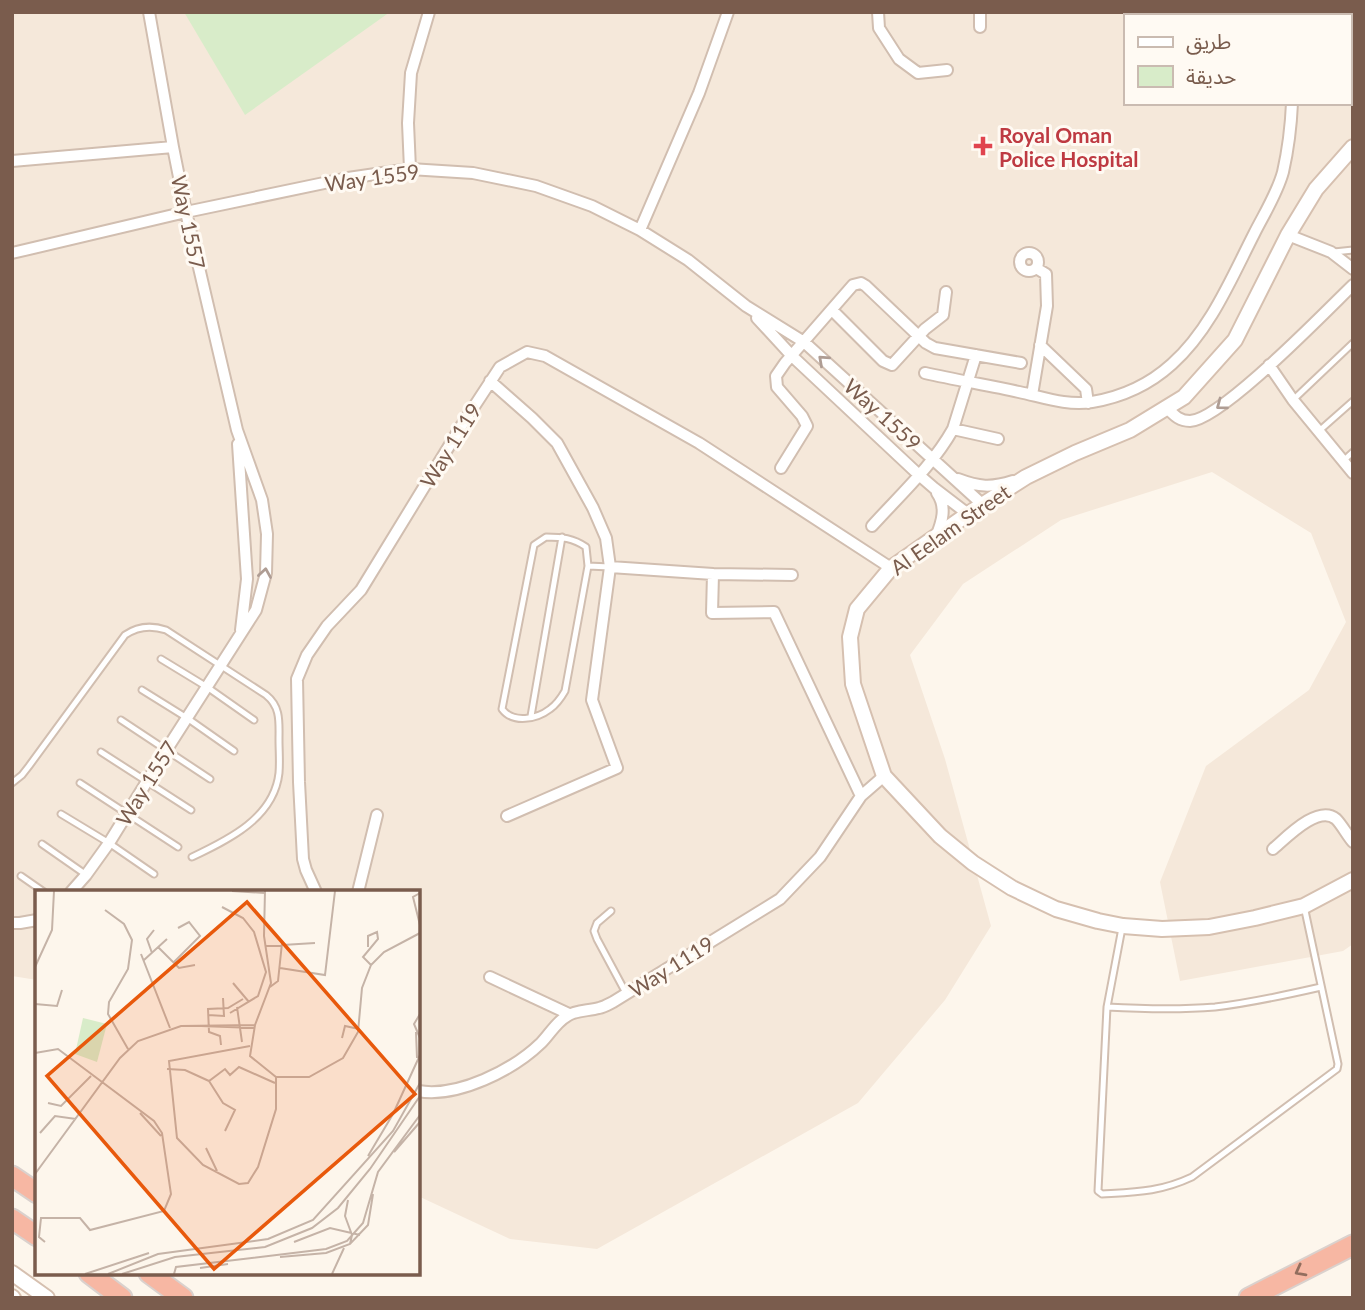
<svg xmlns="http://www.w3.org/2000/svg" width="1365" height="1310" viewBox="0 0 1365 1310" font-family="Lato,'Noto Sans Arabic',sans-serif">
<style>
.residential{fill:#f5e8da;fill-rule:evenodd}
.green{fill:#d8ecc9}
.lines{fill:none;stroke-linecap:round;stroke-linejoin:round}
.service-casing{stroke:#d1beb0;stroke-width:9}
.minor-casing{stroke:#d1beb0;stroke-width:14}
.secondary-casing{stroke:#d6c0b0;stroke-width:18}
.motorway-casing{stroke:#dad1cd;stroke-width:23}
.service{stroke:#fff;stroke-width:5}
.minor{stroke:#fff;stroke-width:10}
.secondary{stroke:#fff;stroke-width:14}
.motorway{stroke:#f7b7a3;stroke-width:19}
.oneway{stroke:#af9d94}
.oneway2{stroke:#936e5e}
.health-dot{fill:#e0444e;stroke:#fffaf3;stroke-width:2.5}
.labels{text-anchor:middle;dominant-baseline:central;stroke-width:6;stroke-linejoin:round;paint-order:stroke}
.health-label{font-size:21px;font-weight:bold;fill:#be3a42;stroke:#fffaf3;text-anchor:start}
.street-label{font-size:21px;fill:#7a5c4d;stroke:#fffaf3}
.inset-road{fill:none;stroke:#c5b3a7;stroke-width:2}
.view{fill:#e8590c;fill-opacity:0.15;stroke:#e8590c;stroke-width:3.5}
.inset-edge{fill:none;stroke:#7a5c4d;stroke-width:3.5}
</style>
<rect width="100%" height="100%" fill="#fdf6ec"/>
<!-- residential -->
<path class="residential" d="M12,12H1353V944L1343,951L1180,981L1160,882L1206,766L1309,690L1346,622L1311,533L1212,472L1061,520L963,584L910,655L945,759L991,926L945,1000L858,1103L597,1249L510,1239L418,1196V892H37V980L12,976ZM1125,16H1349V103H1125Z"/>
<!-- green -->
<path class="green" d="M184,12H390L245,115Z"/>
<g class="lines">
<defs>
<path id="service" d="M1334,252L1353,250
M1293,400L1353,343
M1319,431L1353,401
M1343,461L1353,452
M546,537C562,537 573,538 586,547L588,566L565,691C561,698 557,704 550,709C537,719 513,724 502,709L534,545Z
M588,566L610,567
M161,659L207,687L254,720
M142,690L187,718L234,751
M531,716L562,537
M121,720L210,779
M101,752L191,810
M12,783L22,775L29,766L125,635C138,626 151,625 166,630L266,695C281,707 279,722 279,740C279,751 280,762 279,773C274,818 228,840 192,857
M80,783L178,847
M61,814L109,843L154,874
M42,844L85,874
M21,876L44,892
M611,911L597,923L594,931L597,939L626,993
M1122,928L1107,1007L1098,1191L1102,1194C1136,1192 1160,1192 1192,1177L1337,1069L1338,1064L1304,906
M1107,1007C1143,1009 1179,1010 1215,1007C1251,1003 1286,995 1321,987"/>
<path id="minor" d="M878,12L879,28L899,59L918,73L947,70
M1284,12L1285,16
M980,27V12
M12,161L173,147
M410,169L408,123L411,73L429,12
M640,230L699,93L728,12
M1288,235L1331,252L1353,269
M1020 262a9 9 0 1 1 18 0a9 9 0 1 1-18 0Z
M12,253L186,212L348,178L410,169L473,173L536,186L592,206L640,230L688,260L746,306L804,342L982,504
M832,310L883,361L892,365L925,329L943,315L946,292
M757,318L792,356L919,475L934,488L968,514
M1040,345L1086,389L1088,403
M1269,365L1293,400L1353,473
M925,373C956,380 987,385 1019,392C1043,397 1066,406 1092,402C1122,397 1150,384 1172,364C1210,330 1231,279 1254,234C1264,214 1277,194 1283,172C1288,150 1291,126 1292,103
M490,381L532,418L557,443L593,508L606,538L610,567L713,574L712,613L774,612L861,796
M1032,395L1047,306L1046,274L1036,268
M1167,408C1174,415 1179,421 1190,421C1221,420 1326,311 1353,285
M953,429L998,439
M238,444L247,579L241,630
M781,468L807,426L802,416L777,387L776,376L785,363L853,285L861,283L866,286L926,343L935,348L1021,363
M958,479C979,487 991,488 1013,481
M872,526C900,495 933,465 953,429L976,355
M936,537C942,522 947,507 937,493
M713,574L792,575
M507,816L617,768L592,700L610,567
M1273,849C1286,838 1318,804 1336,819C1342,825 1347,835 1353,842
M71,892L86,875L109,843L167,749L256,610L266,573L267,534L262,500L237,430L186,212L173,147L149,12
M316,892L306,870L303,859L299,782L297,679L307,655L327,626L361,590L462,425L500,367L527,352L545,356L699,443L891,568
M358,892L377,815
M12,923H20L37,920
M490,977L569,1014
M418,1091C458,1098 513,1070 541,1043C550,1034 556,1022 567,1016C576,1010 588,1011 599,1008C604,1007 609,1004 613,1002L780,899L820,857L861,796L884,776"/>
<path id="secondary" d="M1353,147L1316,189L1288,235L1235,340L1184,397L1130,430L1075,453L1026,477L968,514L891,568L857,609L850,637L853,684L884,776L940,836L973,863L1012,888L1056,909L1098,921L1123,926L1162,929L1209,927L1255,918L1304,906L1353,880
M12,1273L47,1298
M12,1297L13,1298"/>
<path id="motorway" d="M12,1176L37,1193
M12,1219L37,1236
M89,1273L122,1298
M149,1273L183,1298
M1249,1298L1353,1245"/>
</defs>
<!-- service casing -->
<use href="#service" class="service-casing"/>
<!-- minor casing -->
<use href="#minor" class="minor-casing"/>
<!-- secondary casing -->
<use href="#secondary" class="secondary-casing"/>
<!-- motorway casing -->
<use href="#motorway" class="motorway-casing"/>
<!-- service -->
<use href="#service" class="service"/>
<!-- minor -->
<use href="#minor" class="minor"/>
<!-- secondary -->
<use href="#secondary" class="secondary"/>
<!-- motorway -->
<use href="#motorway" class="motorway"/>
</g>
<!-- one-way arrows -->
<defs><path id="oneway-chevron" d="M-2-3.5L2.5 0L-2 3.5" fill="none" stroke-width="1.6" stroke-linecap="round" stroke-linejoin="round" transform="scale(1.75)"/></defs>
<g class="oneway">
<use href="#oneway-chevron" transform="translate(823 360) rotate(-138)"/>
<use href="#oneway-chevron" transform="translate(1221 405) rotate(143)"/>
<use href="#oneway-chevron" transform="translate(265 573) rotate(-81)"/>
</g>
<use class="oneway2" href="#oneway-chevron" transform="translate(1300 1271) rotate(152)"/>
<!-- markers -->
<path class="health-dot" d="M979.5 135.5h7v7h7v7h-7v7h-7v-7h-7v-7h7z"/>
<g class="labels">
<!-- health labels -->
<g class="health-label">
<text x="999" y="134">Royal Oman<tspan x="999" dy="24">Police Hospital</tspan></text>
</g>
<!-- street labels -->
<g class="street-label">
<text transform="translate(372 177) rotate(-8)">Way 1559</text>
<text transform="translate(189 222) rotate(78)">Way 1557</text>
<text transform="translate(883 414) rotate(42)">Way 1559</text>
<text transform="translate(450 445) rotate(-58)">Way 1119</text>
<text transform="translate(950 529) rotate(-35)">Al Eelam Street</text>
<text transform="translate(146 783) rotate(-58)">Way 1557</text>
<text transform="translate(671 966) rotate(-32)">Way 1119</text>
</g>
</g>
<!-- overview -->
<g transform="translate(35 890)">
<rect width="385" height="385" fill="#fdf6ec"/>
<path d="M48,128L72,134L62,172L40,164Z" fill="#d8ecc9"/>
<path class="inset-road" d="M197,1L230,3M230,1L229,46L236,93L220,135L215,166L241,187H274L308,168L323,142L327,98L336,75L349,62L385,43M385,3L378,7L385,35M187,17L208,28L219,42L231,82L223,106L195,123M70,20L89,34L97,50L93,79L74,112L73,124L93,159M231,56L280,53M123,57L144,78L160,75M333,57V46L342,42L343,49L328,67L336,75M117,63L112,49L119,40M106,64L135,138M109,70L132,49M139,72L165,46L154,32L143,38M0,77L17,40L19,1M245,78L290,85L300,1M198,93L214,112M235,97L243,91L247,53M0,114L22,116L27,100M202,117L207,152M385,124L379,134L385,148M173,125L189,126L188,108M166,136L219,138M381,142L382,168M307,148L310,136L324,139M186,155L185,146L174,142L173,119L193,118L208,109M215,156L134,171L142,248L168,275L204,294L213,293L223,277L241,219V187M0,163L23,159L119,231L127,243L136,304L129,321L55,340L45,328H6L4,347L10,352M132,179L150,180L174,191L190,179L195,185L204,177L240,193M174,191L188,213L200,220L190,241M13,213L26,216L56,186M105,223L126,246M5,243L20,226L41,229M171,258L182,281M359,262L385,232M333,266L358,224L385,165M0,284L85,168L103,151L146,136L220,135M313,310L310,326L317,345L315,354M259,352L295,338L325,345M245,367L291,363L315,354L333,335L338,304M165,378L193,374M50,384L114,363M73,384L123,364L233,349L278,330L358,241L385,193M87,384L140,367L230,357L277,338L303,318L335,279L385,206M139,384L141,377L291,359L312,351L328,333L343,282L385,225M297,384L309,358"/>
<path class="view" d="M212,12L380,204L179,379L12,186Z"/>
<rect width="385" height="385" class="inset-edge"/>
</g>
<!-- border -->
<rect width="1365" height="1310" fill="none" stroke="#7a5c4d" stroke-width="28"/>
<!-- legend -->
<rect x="1124" y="14" width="228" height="91" fill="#fffaf3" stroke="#cabbb1" stroke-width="2"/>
<rect x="1138" y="37" width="35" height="10" fill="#ffffff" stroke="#cabbb1" stroke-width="2"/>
<text x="1186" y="49" font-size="21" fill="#7a5c4d">طريق</text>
<rect x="1138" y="66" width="35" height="21" fill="#d8ecc9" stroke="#cabbb1" stroke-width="2"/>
<text x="1186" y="84" font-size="21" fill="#7a5c4d">حديقة</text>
</svg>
